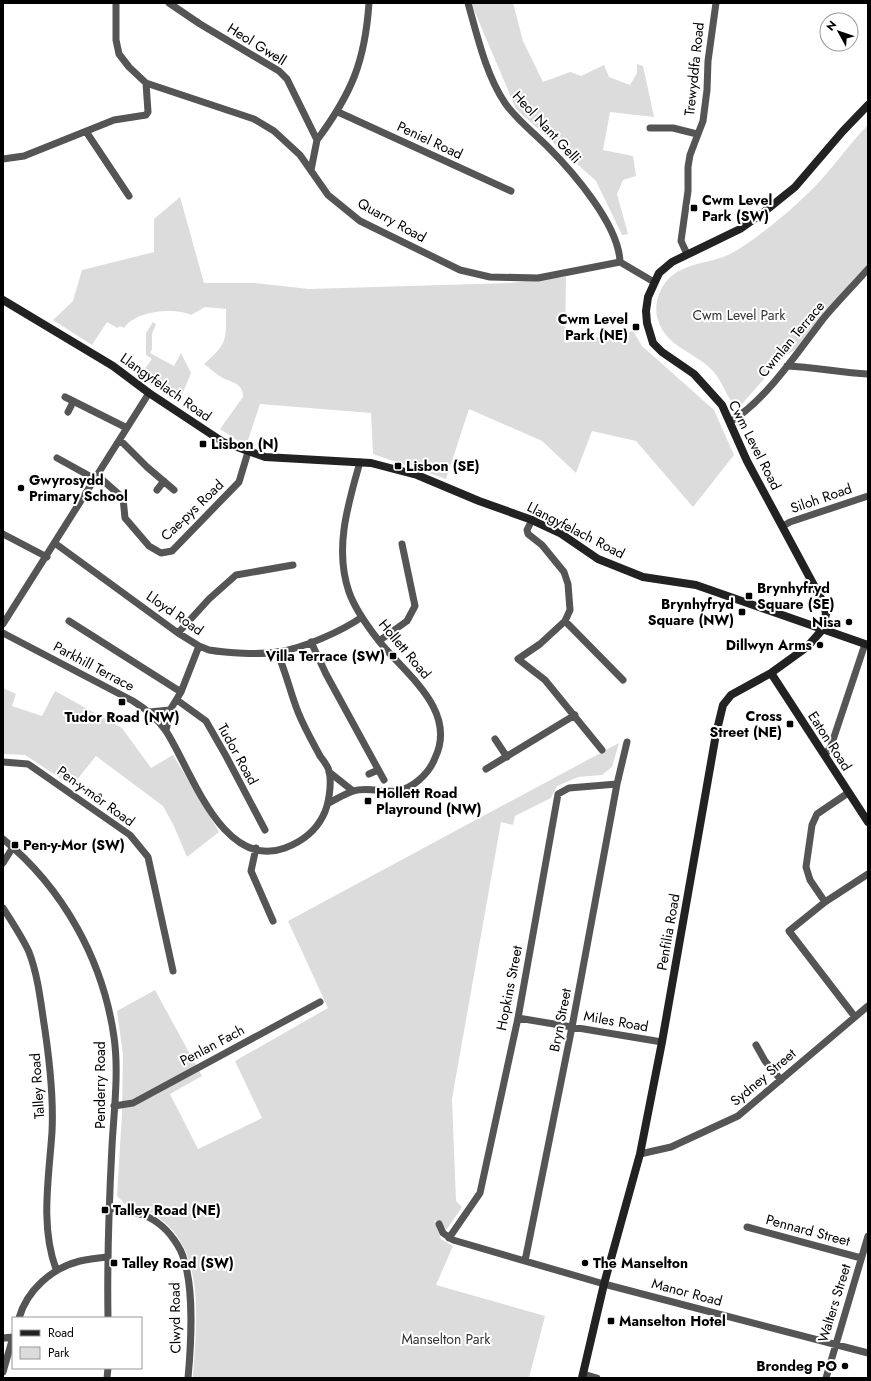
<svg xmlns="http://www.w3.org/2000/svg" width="871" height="1381" viewBox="0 0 871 1381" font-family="Jost,sans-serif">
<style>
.green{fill:#dcdcdc}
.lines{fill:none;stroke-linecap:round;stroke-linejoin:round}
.street{stroke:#555;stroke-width:7}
.secondary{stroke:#222;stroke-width:8}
.poi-dot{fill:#000;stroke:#fff;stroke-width:1.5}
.labels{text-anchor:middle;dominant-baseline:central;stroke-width:4;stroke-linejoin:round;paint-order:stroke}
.street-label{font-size:14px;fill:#000;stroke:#fff}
.poi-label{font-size:14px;font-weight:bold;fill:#000;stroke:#fff;text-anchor:start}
.park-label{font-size:14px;fill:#333;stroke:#fff}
</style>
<rect width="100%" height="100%" fill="#fff"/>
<!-- green -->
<path class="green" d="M471,3H513L523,41L543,82L570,72L581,76L604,65L609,77L630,85L637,73V64L643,66L654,117L610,112L603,150L633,156L636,176L623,180L617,194L628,234L622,235L596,181L516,109Z
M868,125V266L795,350L784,356L742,404L731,401C724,390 720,377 710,368C692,351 666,346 658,320C654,308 657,294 665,283C682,261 710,265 732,253C758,239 801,202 821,180C837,162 851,142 868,125Z
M180,197L204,283H255L309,289L510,283L566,277L565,343L633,331L642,346L714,410L734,455L693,507L636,441L592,431L576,473L542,441L469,409L446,479L373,454L371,413L260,404L246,446L220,429L243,397C244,385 233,382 225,379C218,376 211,369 204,364C228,343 226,340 226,309L205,307L191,315C174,307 135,311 124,328L120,326L117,328L107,322L92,345L53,320L73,301L82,270L154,252V219Z
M153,322L156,324L152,334V349L150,353L174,366L181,353L191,373L179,402L140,375L152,359L146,355V333Z
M3,688L16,694L12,706L42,716L55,691L122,728L151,768L173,755L219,832L187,857L173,824L163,806L96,756L72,786L25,755L3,754Z
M619,743L612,767L602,775L578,777L557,786L551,798L515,816L513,825L501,822L452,1099L456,1201L462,1207L447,1229L434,1220L441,1239L453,1246L436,1285L545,1316L529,1378H193C196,1325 208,1246 153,1214C143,1208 136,1204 125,1204L117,1196L122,1114L123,1054L117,1011L155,990L202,1076L170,1094L198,1149L262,1118L235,1061L328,1008L288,921Z"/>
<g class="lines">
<!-- street -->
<path class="street" d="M116,3V40L119,54L129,67L146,83L254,119L274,131L300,155L328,195L360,221L460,270L490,277L538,278L620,262L654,282
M169,3L200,24L279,71L287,79L317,140L311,170
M468,3C477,35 486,75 505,103C516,119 533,132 547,146C573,172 619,225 620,262
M338,112L511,191
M650,128H673L697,134
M87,133L129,196
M317,140C352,93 365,61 369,3
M3,159L24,156L114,120L146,115L148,112L146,83
M687,254L681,241L688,191V167L690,155L703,121L707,90L708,61L716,3
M787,366C815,367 841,373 868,374
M65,397L127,428
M68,412L73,402
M730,422C766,400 797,353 823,319C837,302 853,286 868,269
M120,440L147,467L174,490
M57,458L95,479
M98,476L123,498L125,518L149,546L161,553L172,551L239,482L248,452
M157,490L164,481
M532,520L527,530L528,534L542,545L564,572L568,584L570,610L565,621L540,644L518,659L545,680L602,750
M783,526L790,522L868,496
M3,534L47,557
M56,544L178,633L199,646L209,650C227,653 259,655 277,652C302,649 342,631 362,617
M69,621L181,692
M565,621L623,680
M3,624L149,393
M3,633L133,701C146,709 157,718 166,731C191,769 222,871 285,848C301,842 315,832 323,816C329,805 332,783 329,771C328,766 323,760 320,756C312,741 304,727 298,712C290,692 286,672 277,652
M178,633L209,599L236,575L293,565
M379,641L407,621L415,606L402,544
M311,642L326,674L384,780
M177,700L206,721L226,756L265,830
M149,712L170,710
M166,731L170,710L181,692L199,646
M495,739L507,757
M825,755L831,746L865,644
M3,762L28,764L130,835L148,857L173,971
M486,769L575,715
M329,772L353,791
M369,774L378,770
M329,803C336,799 345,794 353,791C376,784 394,802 419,780C426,774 432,766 435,758C458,710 405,674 379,641C368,627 355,609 349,592C334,549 348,504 360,462
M3,839C63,888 103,960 114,1037C119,1072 114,1110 112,1146C109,1203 107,1260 108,1318
M256,848L251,871L273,921
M3,863L13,847
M825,902L810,880L806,867L812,825L817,814L848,793
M3,908C12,922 22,937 29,952C37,973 40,996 43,1017C49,1055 54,1094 52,1132C49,1177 40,1226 56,1269
M855,1017L789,931L825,902L868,874
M518,1018L662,1042
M756,1045L765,1061L781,1080
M114,1106L133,1103L320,1002
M640,1154L671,1147L738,1116L868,1006
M109,1208C126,1211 144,1212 158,1223C169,1231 181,1247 184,1260C194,1290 191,1346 188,1378
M439,1224L443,1233L453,1240L604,1284L868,1353
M747,1227L861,1258
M449,1238L480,1193L518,1018L558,794L569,788L617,784
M525,1261L572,1027L617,784L627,742
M19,1318C27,1290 52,1268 80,1261C89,1259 98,1258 107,1257
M3,1338L13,1337
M3,1372L13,1337
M583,1374L597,1378
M107,1378L108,1368
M826,1378L868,1236"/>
<!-- secondary -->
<path class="secondary" d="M3,300L113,366L149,393L223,442L265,457L371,463L417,475L479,501L532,520L560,533L598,559L643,577L696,585L868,645
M771,673L868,822
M582,1378L604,1284L640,1154L662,1042L716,734L723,705L731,695L771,673L807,647L822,630L826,614L824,604L747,461L722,405L694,374L662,352L653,343L647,323L646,311L648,297L659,273L672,262L740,229L764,212L795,187L843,131L868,105"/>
</g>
<!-- markers -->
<g class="poi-dot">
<rect x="690" y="204" width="8" height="8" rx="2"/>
<rect x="632" y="323" width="8" height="8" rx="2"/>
<rect x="199" y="440" width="8" height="8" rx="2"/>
<rect x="394" y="462" width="8" height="8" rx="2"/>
<circle cx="21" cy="488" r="4"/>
<rect x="745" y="592" width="8" height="8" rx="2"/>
<rect x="738" y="608" width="8" height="8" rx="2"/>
<circle cx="849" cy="622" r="4"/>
<circle cx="820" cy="645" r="4"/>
<rect x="389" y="652" width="8" height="8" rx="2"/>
<rect x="118" y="698" width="8" height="8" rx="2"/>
<rect x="786" y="720" width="8" height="8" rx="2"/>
<rect x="364" y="797" width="8" height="8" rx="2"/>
<rect x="11" y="841" width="8" height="8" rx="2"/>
<rect x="101" y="1206" width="8" height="8" rx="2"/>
<rect x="110" y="1259" width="8" height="8" rx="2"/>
<circle cx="585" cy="1263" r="4"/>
<rect x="607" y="1317" width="8" height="8" rx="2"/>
<circle cx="845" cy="1366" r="4"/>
</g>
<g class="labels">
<!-- street labels -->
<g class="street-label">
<text transform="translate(257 44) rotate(32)">Heol Gwell</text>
<text transform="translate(694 69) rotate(-84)">Trewyddfa Road</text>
<text transform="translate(547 127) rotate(47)">Heol Nant Gelli</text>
<text transform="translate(430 140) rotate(25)">Peniel Road</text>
<text transform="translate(392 220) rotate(29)">Quarry Road</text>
<text transform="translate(791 339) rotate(-50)">Cwmlan Terrace</text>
<text transform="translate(166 387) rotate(35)">Llangyfelach Road</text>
<text transform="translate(755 445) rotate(63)">Cwm Level Road</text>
<text transform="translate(821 498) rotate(-19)">Siloh Road</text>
<text transform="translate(192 510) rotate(-44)">Cae-pys Road</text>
<text transform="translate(576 530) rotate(27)">Llangyfelach Road</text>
<text transform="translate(175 613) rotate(35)">Lloyd Road</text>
<text transform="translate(405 649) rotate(50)">Hollett Road</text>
<text transform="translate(94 666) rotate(28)">Parkhill Terrace</text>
<text transform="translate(830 741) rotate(57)">Eaton Road</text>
<text transform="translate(238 754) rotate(61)">Tudor Road</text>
<text transform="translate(96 796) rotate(36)">Pen-y-môr Road</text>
<text transform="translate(668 932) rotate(-80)">Penfilia Road</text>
<text transform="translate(509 988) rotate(-79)">Hopkins Street</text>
<text transform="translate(560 1020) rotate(-79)">Bryn Street</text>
<text transform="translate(616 1021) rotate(10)">Miles Road</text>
<text transform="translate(212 1045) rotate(-28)">Penlan Fach</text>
<text transform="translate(763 1077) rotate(-40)">Sydney Street</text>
<text transform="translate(100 1085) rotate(-90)">Penderry Road</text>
<text transform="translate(37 1086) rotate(-94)">Talley Road</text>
<text transform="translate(808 1230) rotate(15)">Pennard Street</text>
<text transform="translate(687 1292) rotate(15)">Manor Road</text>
<text transform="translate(834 1303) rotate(-73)">Walters Street</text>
<text transform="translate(175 1318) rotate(-91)">Clwyd Road</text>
</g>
<!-- poi labels -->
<g class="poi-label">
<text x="702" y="200">Cwm Level<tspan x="702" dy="16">Park (SW)</tspan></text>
<text x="628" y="319" text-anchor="end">Cwm Level<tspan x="628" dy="16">Park (NE)</tspan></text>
<text x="211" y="444">Lisbon (N)</text>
<text x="406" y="466">Lisbon (SE)</text>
<text x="29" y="480">Gwyrosydd<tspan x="29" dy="16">Primary School</tspan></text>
<text x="757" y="588">Brynhyfryd<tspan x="757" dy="16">Square (SE)</tspan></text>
<text x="734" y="604" text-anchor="end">Brynhyfryd<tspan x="734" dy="16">Square (NW)</tspan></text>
<text x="841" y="622" text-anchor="end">Nisa</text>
<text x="812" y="645" text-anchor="end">Dillwyn Arms</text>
<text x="385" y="656" text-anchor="end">Villa Terrace (SW)</text>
<text x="782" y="716" text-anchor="end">Cross<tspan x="782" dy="16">Street (NE)</tspan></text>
<text x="122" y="717" text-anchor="middle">Tudor Road (NW)</text>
<text x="376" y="793">Hollett Road<tspan x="376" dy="16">Playround (NW)</tspan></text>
<text x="23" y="845">Pen-y-Mor (SW)</text>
<text x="113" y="1210">Talley Road (NE)</text>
<text x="122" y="1263">Talley Road (SW)</text>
<text x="593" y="1263">The Manselton</text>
<text x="619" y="1321">Manselton Hotel</text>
<text x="837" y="1366" text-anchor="end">Brondeg PO</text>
</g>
<!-- park labels -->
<g class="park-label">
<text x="739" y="315">Cwm Level Park</text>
<text x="446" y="1339">Manselton Park</text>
</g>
</g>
<!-- border -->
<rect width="871" height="1381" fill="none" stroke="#000000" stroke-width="8"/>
<!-- legend -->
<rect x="12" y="1317" width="130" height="52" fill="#ffffff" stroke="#999999"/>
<rect x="20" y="1330" width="20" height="6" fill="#222222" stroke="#999999"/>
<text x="48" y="1337" font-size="12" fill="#000000">Road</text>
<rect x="20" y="1347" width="20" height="12" fill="#dcdcdc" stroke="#999999"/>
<text x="48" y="1357" font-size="12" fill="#000000">Park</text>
<!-- north arrow -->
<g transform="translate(839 32) rotate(310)"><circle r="19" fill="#ffffff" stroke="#999999"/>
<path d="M0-3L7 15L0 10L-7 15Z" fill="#000000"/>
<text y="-6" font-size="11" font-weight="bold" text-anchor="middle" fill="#000000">N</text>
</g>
</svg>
